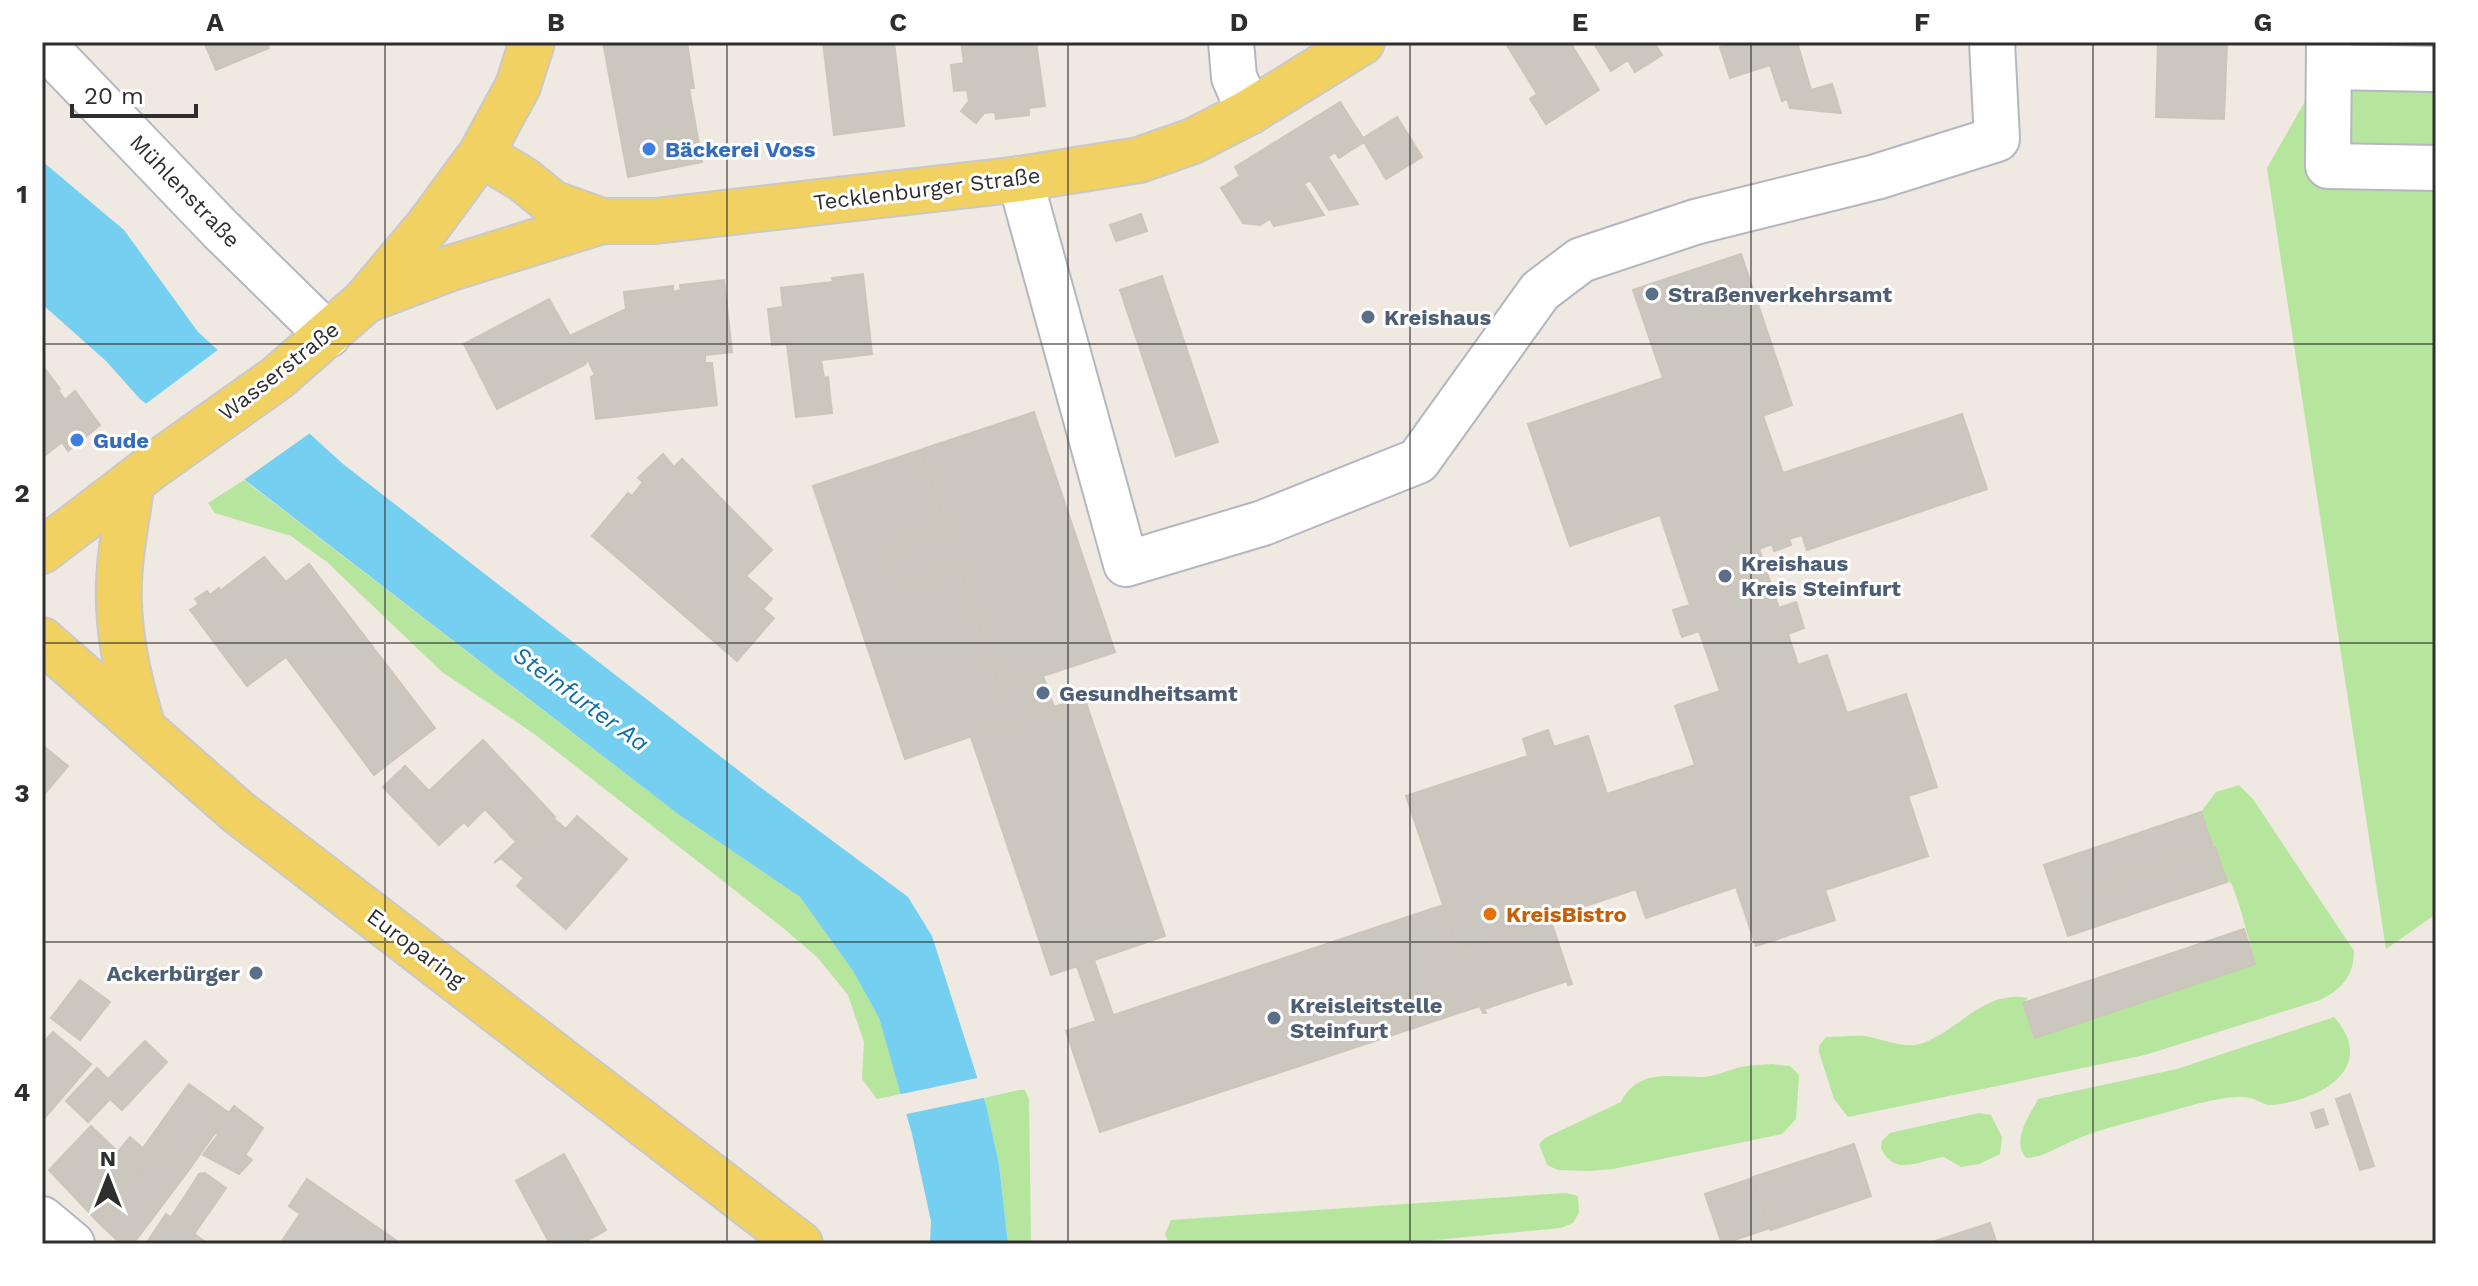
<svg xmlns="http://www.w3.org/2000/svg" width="2478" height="1286" viewBox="0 0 2478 1286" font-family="'Work Sans',sans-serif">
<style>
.green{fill:#b6e59e}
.water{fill:#75cff0}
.pier{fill:#efe9e1}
.building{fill:#cbc7bf;stroke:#cbc5ba;stroke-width:2}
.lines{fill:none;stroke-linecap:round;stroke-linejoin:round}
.minor-casing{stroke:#b4b7c1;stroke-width:48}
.major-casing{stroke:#c9c9c9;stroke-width:48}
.minor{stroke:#fff;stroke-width:44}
.major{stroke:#f2d163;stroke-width:44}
.grid{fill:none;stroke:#2e2e2e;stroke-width:2;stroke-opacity:0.55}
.shop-dot{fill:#3f7fe0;stroke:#fff;stroke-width:3}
.service-dot{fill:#5c6f8a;stroke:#fff;stroke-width:3}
.food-dot{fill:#e8710a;stroke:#fff;stroke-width:3}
.labels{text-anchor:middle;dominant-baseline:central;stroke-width:6;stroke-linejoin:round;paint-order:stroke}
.shop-label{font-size:22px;font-weight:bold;fill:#366cbe;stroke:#fff;text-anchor:start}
.street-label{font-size:22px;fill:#2e2e2e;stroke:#fff}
.service-label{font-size:22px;font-weight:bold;fill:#4e5e75;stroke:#fff;text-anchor:start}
.food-label{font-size:22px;font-weight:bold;fill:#c56008;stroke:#fff;text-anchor:start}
.water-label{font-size:24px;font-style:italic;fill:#0d6fa3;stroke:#fff}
.neatline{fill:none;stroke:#2e2e2e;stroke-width:3}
.grid-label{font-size:26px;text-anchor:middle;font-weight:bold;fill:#2e2e2e}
</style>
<rect width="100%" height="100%" fill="#efe9e1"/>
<!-- green -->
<path class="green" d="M2339,42H2436V914L2386,949L2267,168Z
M244,480L678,814L800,897L853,971L879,1018L901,1094L877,1099L862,1079L864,1042L848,995L817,957L782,927L533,733L442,672L327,562L291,536L215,513L208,503Z
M2239,785L2253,799L2354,951C2354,976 2341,990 2320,1000L2145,1055L1848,1117L1834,1099L1819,1052V1046L1826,1037C1838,1037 1852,1035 1864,1036C1881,1038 1903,1049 1920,1044C1958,1032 1984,989 2028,998L2023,1003L2035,1038L2255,964C2248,937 2242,909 2231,883L2227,882L2201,812L2216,792Z
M2334,1017C2379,1068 2320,1100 2273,1105C2264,1106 2259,1100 2250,1098C2242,1096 2229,1097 2220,1099C2200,1102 2180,1109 2160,1114C2130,1122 2100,1129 2072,1141C2056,1148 2044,1157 2026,1158C2011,1140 2029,1117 2038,1099L2177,1069Z
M1772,1064L1790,1066L1799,1075L1796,1119L1782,1134L1613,1169L1588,1171L1558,1170L1547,1165L1539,1144L1545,1138L1621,1102C1639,1067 1673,1078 1704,1077C1716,1076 1729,1070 1741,1067C1751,1065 1761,1065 1772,1064Z
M1019,1090H1025L1029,1099L1031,1244H1008L999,1164L984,1098Z
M1979,1113L1991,1115L2002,1137L2000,1154L1979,1164L1961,1167L1944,1157C1919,1160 1895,1178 1881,1148L1882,1141L1890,1133Z
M1566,1193L1578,1196L1579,1212L1573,1223L1561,1228L1394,1244H1169L1165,1234L1171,1220Z"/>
<!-- water -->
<path class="water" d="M42,161L124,230L198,332L343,464L756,784L908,897L932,936L986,1105L999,1164L1008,1244H930L931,1221L912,1134L879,1018L853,971L800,897L678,814L140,399L106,361L42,304Z"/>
<!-- pier -->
<path class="pier" d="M219,349L235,360L313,431L241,482L143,406Z
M982,1077L988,1097L902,1115L897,1095Z"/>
<!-- building -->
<path class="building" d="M204,42H266L269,48L216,70Z
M603,42H687L694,88H689L702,162L628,177Z
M823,42H894L904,126L834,135Z
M961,42H1036L1045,106L1029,108V115L996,119L995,112L984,113L976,123L961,111L969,101L967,90L954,91L951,65L964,63Z
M1505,42H1570L1599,90L1546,124L1530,99L1537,94Z
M1593,42H1658L1655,44L1662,55L1635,72L1628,60L1611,71Z
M1736,42H1797L1811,90L1832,84L1841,113L1790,108L1787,99L1782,101L1770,65L1730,78L1720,47Z
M2158,42H2227L2224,119L2156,117Z
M1340,102L1363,138L1397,117L1422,157L1386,179L1364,142L1339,158L1335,152L1328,157L1358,204L1329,210L1310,180L1304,184L1324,215L1274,226L1270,219L1260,225L1243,223L1221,188L1240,176L1235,167Z
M1141,214L1147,231L1116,241L1110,225Z
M1741,254L1792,405L1763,416L1783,473L1962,414L1987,489L1807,550L1802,535L1789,539L1791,545L1774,551L1772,544L1759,549L1779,608L1796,602L1804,628L1788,634L1798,665L1827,655L1847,713L1906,694L1937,787L1908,796L1928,856L1825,890L1835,920L1756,946L1736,887L1646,918L1636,889L1458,949L1406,796L1528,756L1523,739L1548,730L1554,747L1588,736L1607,794L1695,765L1675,706L1720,691L1699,631L1682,637L1673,610L1690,605L1660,515L1570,546L1528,424L1663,378L1633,290Z
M863,274L872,354L821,360L824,378L828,377L832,413L796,417L787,344L772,345L768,309L783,307L781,288L833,282L832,278Z
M1162,276L1218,442L1176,456L1120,290Z
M724,280L732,352L705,355V363H712L717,405L596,419L591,377L595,375L588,360L584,365L497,409L464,344L549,299L570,336L626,309L624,292L673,286V292L681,290L680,285Z
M42,365L60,389L58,390L65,400L75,391L100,425L68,451L62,442L42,458Z
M1034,412L1115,652L1043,676L1054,707L1084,697L1165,936L1051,975L971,737L1043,712L1032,679L1001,690L960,567L899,588L885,549L947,529L920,450Z
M920,450L947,529L885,549L899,588L960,567L1001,690L1032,679L1043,712L905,759L813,486Z
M663,454L674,467L682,459L772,550L746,576L772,599L763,609L774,618L737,661L592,536L628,493L632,496L643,482L638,478Z
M264,557L286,582L309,564L435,728L374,775L286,657L247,686L190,610L199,604L195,599L207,591L210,595L219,588L220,591Z
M483,740L555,817L523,849L485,809L468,826L464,822L439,845L383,787L405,766L429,791Z
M42,745L68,766L42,797Z
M2201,812L2213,847L2056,900L2044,865Z
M577,816L627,859L566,929L517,886L524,878L501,858L494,863L516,842L523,849L554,819L566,829Z
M2213,847H2215L2227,882L2068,936L2056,900Z
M1443,905L1458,949L1550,918L1572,984L1568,985L1567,981L1484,1009L1486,1013H1483L1480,1006L1100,1132L1066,1031Z
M2244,929L2255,964L2035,1038L2023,1003Z
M1094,960L1113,1015L1096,1021L1077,966Z
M80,980L110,1002L80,1040L51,1018Z
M53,1032L91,1064L42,1121V1044Z
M145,1041L167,1062L122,1110L110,1099L88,1122L66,1101L97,1068L108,1079Z
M189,1084L229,1113L191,1167L160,1147L152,1156L143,1148Z
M2350,1094L2374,1166L2360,1170L2336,1099Z
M234,1106L263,1128L245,1155L215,1132Z
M2323,1109L2328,1124L2316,1128L2311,1113Z
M91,1126L139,1172L98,1222L49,1170Z
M218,1135L252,1160L239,1174L203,1155Z
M130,1137L152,1156L139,1172L118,1152Z
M1854,1144L1871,1196L1771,1230L1753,1177Z
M160,1147L191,1167L133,1244H121L98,1222Z
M564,1154L606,1230L581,1244H550L516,1181Z
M205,1173L226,1188L215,1204L191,1187L199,1174Z
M1753,1178L1770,1228L1722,1244L1705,1194Z
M307,1179L400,1243L280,1244L300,1214L289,1206Z
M191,1187L215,1204L194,1234L171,1217Z
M166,1214L204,1241L202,1244H146Z
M1990,1223L1997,1244H1926Z"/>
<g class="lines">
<defs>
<path id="minor" d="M1231,42L1234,77L1249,112
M2329,42L2328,166L2436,168
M42,47L59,61L221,230L328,335
M2329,67L2436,69
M1020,179L1126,564L1263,523L1418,461L1540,291L1581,260L1695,222L1876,177L1997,139L1992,42
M42,1219L72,1244"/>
<path id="major" d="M481,154L524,180L552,203L602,221H655L1020,179L1139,160L1193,141L1249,112L1362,42
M369,299L451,268L602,221
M132,482C126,523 117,565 119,606C121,649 131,688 143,728
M42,551L153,466L277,378L365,301L428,226L481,154L518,86L532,42
M42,640L238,812L800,1244"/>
</defs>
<!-- minor casing -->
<use href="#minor" class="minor-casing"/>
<!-- major casing -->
<use href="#major" class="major-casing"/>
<!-- minor -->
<use href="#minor" class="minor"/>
<!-- major -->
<use href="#major" class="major"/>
</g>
<!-- grid -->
<path class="grid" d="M385,42V1244M727,42V1244M1068,42V1244M1410,42V1244M1751,42V1244M2093,42V1244M42,344H2436M42,643H2436M42,942H2436"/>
<!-- markers -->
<g class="shop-dot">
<circle cx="649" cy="149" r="8"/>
<circle cx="77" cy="440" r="8"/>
</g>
<g class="service-dot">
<circle cx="1652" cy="294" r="8"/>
<circle cx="1368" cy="317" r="8"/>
<circle cx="1725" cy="576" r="8"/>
<circle cx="1043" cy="693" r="8"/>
<circle cx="256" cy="973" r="8"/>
<circle cx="1274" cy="1018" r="8"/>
</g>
<circle class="food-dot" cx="1490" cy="914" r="8"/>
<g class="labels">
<!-- shop labels -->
<g class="shop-label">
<text x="665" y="149">Bäckerei Voss</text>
<text x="93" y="440">Gude</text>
</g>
<!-- street labels -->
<g class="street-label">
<text transform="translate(927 189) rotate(-7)">Tecklenburger Straße</text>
<text transform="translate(185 191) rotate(46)">Mühlenstraße</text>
<text transform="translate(279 371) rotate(-38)">Wasserstraße</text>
<text transform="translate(416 948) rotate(37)">Europaring</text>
</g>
<!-- service labels -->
<g class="service-label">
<text x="1668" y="294">Straßenverkehrsamt</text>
<text x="1384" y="317">Kreishaus</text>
<text x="1741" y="563">Kreishaus<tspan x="1741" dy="25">Kreis Steinfurt</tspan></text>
<text x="1059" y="693">Gesundheitsamt</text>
<text x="240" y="973" text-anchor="end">Ackerbürger</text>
<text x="1290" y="1005">Kreisleitstelle<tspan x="1290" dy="25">Steinfurt</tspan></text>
</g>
<!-- food labels -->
<g class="food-label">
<text x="1506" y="914">KreisBistro</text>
</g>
<!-- water labels -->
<g class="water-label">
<text transform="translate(581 699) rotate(36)">Steinfurter Aa</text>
</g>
</g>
<!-- border -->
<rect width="2478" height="1286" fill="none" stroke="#ffffff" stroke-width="88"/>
<!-- north arrow -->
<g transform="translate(108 1178)" stroke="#ffffff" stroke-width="6" paint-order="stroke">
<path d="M0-6L14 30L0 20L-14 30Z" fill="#2e2e2e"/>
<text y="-12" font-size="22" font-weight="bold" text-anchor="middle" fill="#2e2e2e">N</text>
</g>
<!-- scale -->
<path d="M72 104v12h124v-12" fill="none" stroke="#2e2e2e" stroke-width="4"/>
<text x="84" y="104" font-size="24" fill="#2e2e2e" stroke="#ffffff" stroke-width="6" paint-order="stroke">20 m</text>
<rect x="44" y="44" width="2390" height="1198" class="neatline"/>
<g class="grid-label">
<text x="215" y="31">A</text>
<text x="556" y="31">B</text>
<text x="898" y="31">C</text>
<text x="1239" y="31">D</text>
<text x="1580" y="31">E</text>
<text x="1922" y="31">F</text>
<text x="2263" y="31">G</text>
<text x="22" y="203">1</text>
<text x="22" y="502">2</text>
<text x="22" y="802">3</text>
<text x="22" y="1101">4</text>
</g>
</svg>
